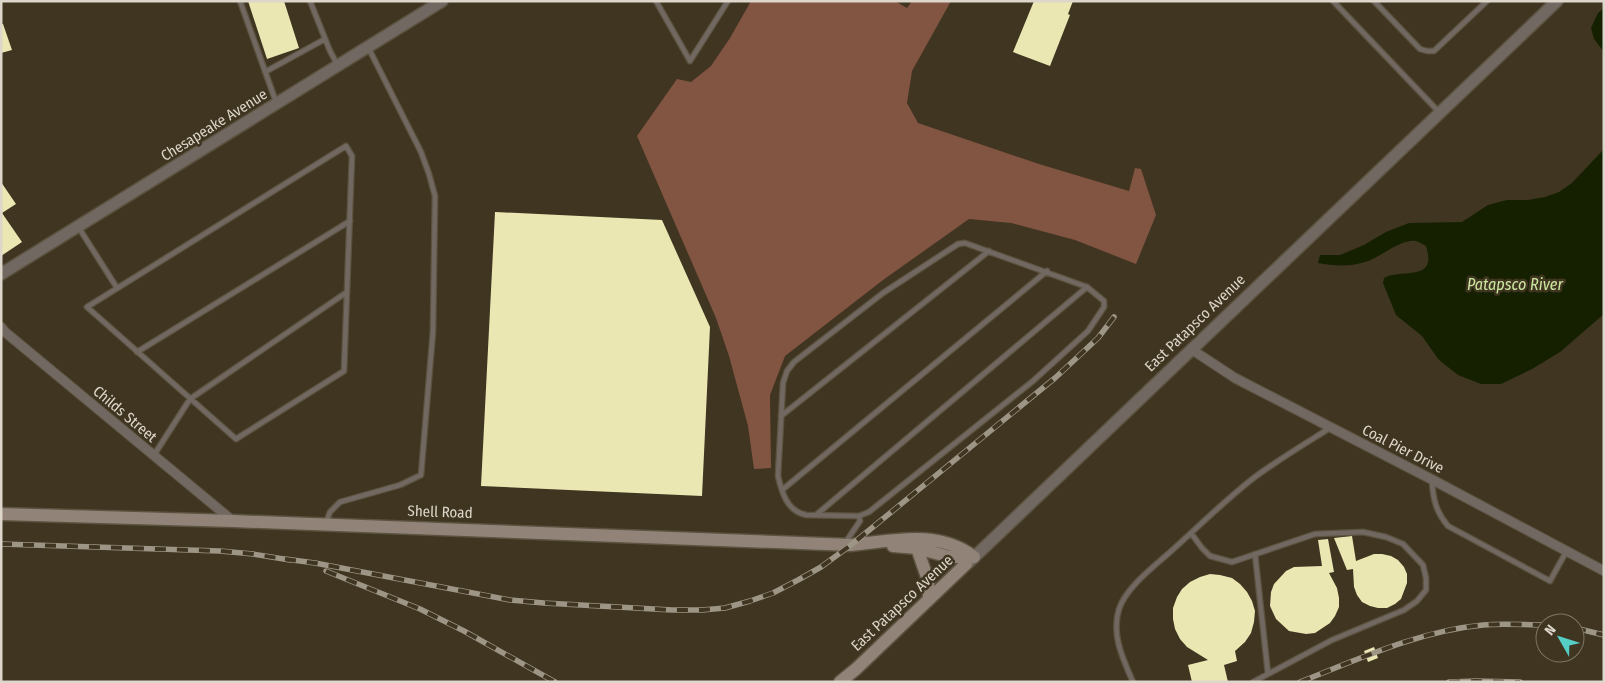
<svg xmlns="http://www.w3.org/2000/svg" width="1605" height="683" viewBox="0 0 1605 683" font-family="'Fira Sans Condensed',sans-serif">
<style>
.forest{fill:#825442}
.water{fill:#152001}
.building{fill:#eae7b3}
.lines{fill:none;stroke-linecap:round;stroke-linejoin:round}
.service-casing{stroke:#5b523f;stroke-width:7}
.minor-casing{stroke:#5b523f;stroke-width:11}
.tertiary-casing{stroke:#5b523f;stroke-width:14}
.secondary-casing{stroke:#5b523f;stroke-width:15}
.service{stroke:#716861;stroke-width:4.5}
.minor{stroke:#716861;stroke-width:9}
.tertiary{stroke:#716861;stroke-width:11}
.secondary{stroke:#918378;stroke-width:12}
.rail-casing{stroke:#9d9585;stroke-width:5.5}
.rail{stroke:#3f3521;stroke-width:4;stroke-dasharray:11;stroke-linecap:butt}
.labels{text-anchor:middle;dominant-baseline:central;stroke-width:5;stroke-linejoin:round;paint-order:stroke}
.street-label{font-size:15px;fill:#ddd6ca;stroke:#3f3521}
.water-label{font-size:16px;font-style:italic;fill:#cbe79f;stroke:#3f3521}
</style>
<rect width="100%" height="100%" fill="#3f3521"/>
<!-- forest -->
<path class="forest" d="M751,1H895L907,8L912,1H951L912,71L907,103L918,123L1039,164L1129,191L1135,168L1141,169L1156,215L1136,264L1075,240L1011,223L969,219L883,280L785,356L770,395L771,468L754,469L748,426L729,356L716,318L637,136L677,79L691,82L711,66L730,38Z"/>
<!-- water -->
<path class="water" d="M1604,8V52L1594,39L1591,28L1598,13Z
M1604,149V314L1560,352L1532,369L1501,384H1481L1458,375L1439,360L1422,336L1396,315L1383,283L1384,278C1402,268 1438,283 1426,246C1423,244 1419,242 1416,241C1401,238 1380,258 1365,262C1349,267 1334,266 1318,263L1320,255H1340L1364,245L1386,232L1409,223L1462,222L1488,205L1507,200H1528L1545,197L1559,192L1572,183Z"/>
<!-- building -->
<path class="building" d="M248,1H284L299,48L267,59Z
M1034,1H1073L1068,14L1070,15L1050,66L1013,52Z
M1,24H3L12,50L1,53Z
M1,182L16,204L2,213L22,242L1,256Z
M495,212L662,220L710,327L702,496L481,486Z
M1352,536L1356,561L1374,554H1382L1391,556L1398,560L1404,567L1407,574V583L1401,599L1395,604L1387,608H1378L1370,606L1362,602L1357,595L1354,587L1353,569L1347,570L1334,538Z
M1328,539L1334,572L1329,573L1337,588L1339,598V607L1335,616L1330,623L1315,633L1306,634L1289,631L1276,619L1270,606L1271,592L1274,584L1286,571L1294,567L1322,566L1318,540Z
M1210,574L1220,575L1232,578L1240,584L1247,592L1252,601L1255,611L1254,622L1251,633L1245,642L1235,651L1237,661L1224,665L1228,682H1192L1188,665L1208,660L1187,647L1180,639L1175,629L1173,619V608L1177,597L1182,589L1190,582L1200,577Z
M1374,647L1378,658L1368,662L1364,651Z"/>
<g class="lines">
<defs>
<path id="service" d="M240,1L276,102
M310,1L330,51L337,64
M656,1L690,61L728,1
M1333,1L1439,112
M1374,1L1420,49L1427,51H1434L1487,1
M265,72L325,39
M346,146L352,156L344,371L236,439L87,307Z
M79,228L117,288
M137,352L350,221
M781,416L989,251
M154,455L190,399L347,292
M1432,481C1433,499 1436,512 1448,526L1550,581L1566,552
M782,490L1047,271
M816,515L1087,287
M326,523L330,512L340,502L400,485L421,475L433,331L435,196L429,174L421,152L368,47
M1191,533L1202,548L1210,556L1232,562L1315,534L1363,532L1386,537L1403,544L1423,565L1426,578V590L1417,601L1404,610L1332,640L1253,682
M845,543L860,521L859,516L869,512L1033,381L1088,331L1104,307V301L1087,287L965,243L958,244L883,293L794,362L787,371L783,383L778,476C782,493 787,511 806,515L859,516
M1255,554L1268,674
M1133,682C1123,659 1111,635 1119,609C1126,588 1152,568 1169,553C1196,529 1222,503 1251,480C1276,461 1303,445 1330,428"/>
<path id="minor" d="M1,327L5,332L233,521
M1191,349L1235,378L1431,479L1604,571"/>
<path id="tertiary" d="M1,274L442,1
M968,563L1557,1"/>
<path id="secondary" d="M1,514L233,521L851,545C893,541 937,529 974,557
M893,546L917,548L950,557H974
M917,548L928,580L929,598
M840,682L856,669L966,564"/>
</defs>
<!-- service casing -->
<use href="#service" class="service-casing"/>
<!-- minor casing -->
<use href="#minor" class="minor-casing"/>
<!-- tertiary casing -->
<use href="#tertiary" class="tertiary-casing"/>
<!-- secondary casing -->
<use href="#secondary" class="secondary-casing"/>
<!-- service -->
<use href="#service" class="service"/>
<!-- minor -->
<use href="#minor" class="minor"/>
<!-- tertiary -->
<use href="#tertiary" class="tertiary"/>
<!-- secondary -->
<use href="#secondary" class="secondary"/>
<defs>
<path id="rail" d="M1,544L220,551L253,554L290,560
M285,559L315,563L510,600L544,603L672,610H702L725,608L750,601L773,593L798,580L821,567L851,545L1055,378L1098,338L1114,317
M326,571L420,609L464,631L555,682
M1575,628L1604,635
M1300,682C1359,659 1419,631 1483,625C1504,623 1525,625 1545,625
M1449,682L1476,681L1520,682"/>
</defs>
<!-- rail casing -->
<use href="#rail" class="rail-casing"/>
<!-- rail -->
<use href="#rail" class="rail"/>
</g>
<g class="labels">
<!-- street labels -->
<g class="street-label">
<text transform="translate(214 125) rotate(-32)">Chesapeake Avenue</text>
<text transform="translate(1195 323) rotate(-44)">East Patapsco Avenue</text>
<text transform="translate(125 414) rotate(40)">Childs Street</text>
<text transform="translate(1403 449) rotate(27)">Coal Pier Drive</text>
<text transform="translate(440 512) rotate(2)">Shell Road</text>
<text transform="translate(902 603) rotate(-43)">East Patapsco Avenue</text>
</g>
<!-- water labels -->
<g class="water-label">
<text x="1515" y="284">Patapsco River</text>
</g>
</g>
<!-- border -->
<rect width="1605" height="683" fill="none" stroke="#ddd6ca" stroke-width="5"/>
<!-- north arrow -->
<g transform="translate(1560 638) rotate(309)"><circle r="24" fill="#3f3521" stroke="#7e7565"/>
<path d="M0-4L9 19L0 12L-9 19Z" fill="#55cec5"/>
<text y="-8" font-size="14" font-weight="bold" text-anchor="middle" fill="#ddd6ca">N</text>
</g>
</svg>
